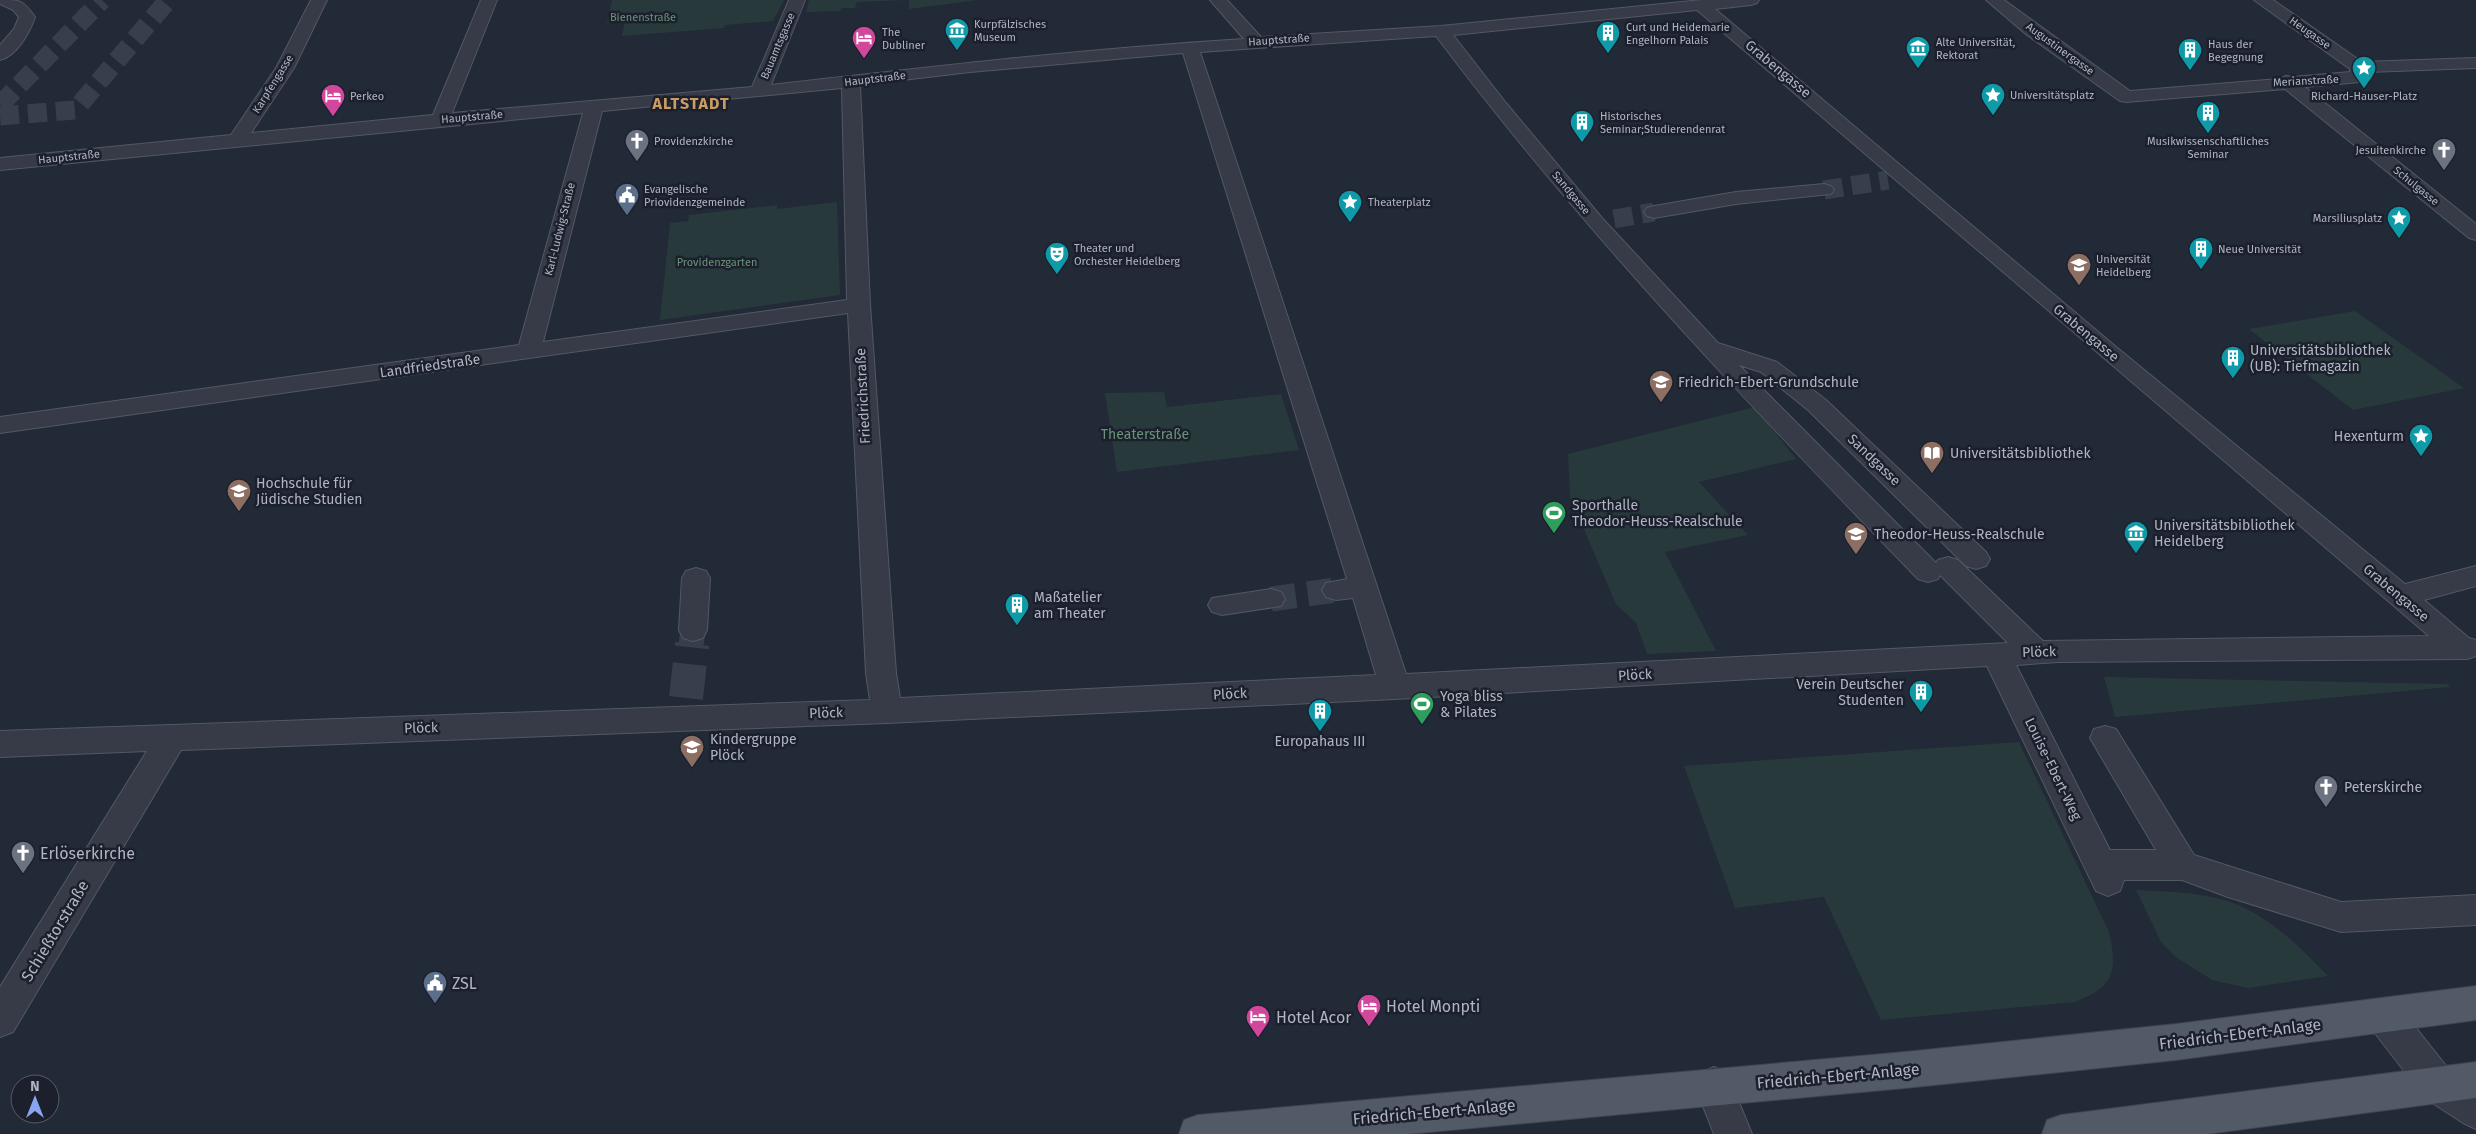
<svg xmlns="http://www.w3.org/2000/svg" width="2476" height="1134" viewBox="0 0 2476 1134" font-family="'Fira Sans',sans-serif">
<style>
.green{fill:#28393c}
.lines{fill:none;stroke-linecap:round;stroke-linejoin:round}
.minor-tunnel-far2{stroke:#373e4c;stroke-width:19;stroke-dasharray:19 9;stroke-linecap:butt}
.minor-tunnel-far1{stroke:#373e4c;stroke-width:25;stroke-dasharray:25 12;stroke-linecap:butt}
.minor-tunnel{stroke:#373e4c;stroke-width:34;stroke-dasharray:34 17;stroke-linecap:butt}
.minor-casing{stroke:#535865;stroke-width:2}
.major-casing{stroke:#3f4451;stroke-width:2}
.minor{fill:#363b47;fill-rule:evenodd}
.major{fill:#535a67;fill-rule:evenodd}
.labels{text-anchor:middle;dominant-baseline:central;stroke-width:5;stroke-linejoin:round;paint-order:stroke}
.far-park-label{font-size:11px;fill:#699378;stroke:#1b202c}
.far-poi-label{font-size:11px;fill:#b0b5c4;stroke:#1b202c;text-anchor:start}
.far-street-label{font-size:11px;fill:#b0b5c4;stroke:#1b202c}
.street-label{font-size:14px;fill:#b0b5c4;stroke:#1b202c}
.poi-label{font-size:14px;fill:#b0b5c4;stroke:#1b202c;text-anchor:start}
.park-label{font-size:14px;fill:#699378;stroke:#1b202c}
.far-district-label{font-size:16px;font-weight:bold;letter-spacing:1px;fill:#cb9d64;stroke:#1b202c}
.near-poi-label{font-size:16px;fill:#b0b5c4;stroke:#1b202c;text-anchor:start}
.near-street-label{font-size:16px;fill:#b0b5c4;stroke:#1b202c}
</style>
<rect width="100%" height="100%" fill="#222937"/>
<!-- green -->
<path class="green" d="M612,0H784L773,21L725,25L724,28L622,36L625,22L607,23Z
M809,0H908L857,2L855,8H842L840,11L806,12Z
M909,0H978L909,9Z
M837,202L840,295L660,320L670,223L688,221L689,215L777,205V209Z
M2355,311L2464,388L2353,410L2249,329Z
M1164,392L1167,407L1281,394L1299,450L1117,472L1105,393Z
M1755,407L1796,459L1699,482L1748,535L1665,552L1716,651L1647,654L1636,623L1616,604L1570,497L1568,454Z
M2104,677L2448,684L2450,687L2115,717Z
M2019,742L2109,932C2118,971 2114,988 2074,1002L1881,1020L1824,897L1735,908L1684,766Z
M2136,890C2171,892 2213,892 2245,908C2277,924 2303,950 2328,976L2248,988L2212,980L2176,957L2161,942Z"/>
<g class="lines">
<!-- minor-tunnel-far2 -->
<path class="minor-tunnel-far2" d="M0,105L102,0
M0,116L75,110L168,0
M1824,190L1888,180
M1614,219L1654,212"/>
<!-- minor-tunnel-far1 -->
<path class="minor-tunnel-far1" d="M1271,599L1336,590
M691,645L693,630"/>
<!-- minor-tunnel -->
<path class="minor-tunnel" d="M686,698L692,644"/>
<defs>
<path id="minor" d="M0,0C21,0 23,0 35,17C30,32 17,56 0,60V45L14,29L19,17L13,10L0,4Z
M311,0H327L294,68L251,133L433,115L481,0H497L452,113L752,87L789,0H805L771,85C928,67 1085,49 1244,39L1210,0H1227L1261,37L1441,26L1702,0H1759L1757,3L1751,5L1715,9L2115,346L2405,584L2476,566V586L2424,600L2469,638L2476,640V656L2467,659L2058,662L2016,665L2110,850H2156L2090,738L2094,729L2105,726L2116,729L2194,855L2341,902L2476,895V925L2341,932L2228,897L2182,880H2124L2120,891L2108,896L2096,891L1987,666L1395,699L887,723L181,750L13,1032L0,1037V987L147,751L0,757V731L870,700L866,673L848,313L0,433V417L519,345L583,113L0,170V158L231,135L276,68ZM1697,10L2429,636L2043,641L1958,560L1948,557L1938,560L1936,563L1739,365L1761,372L1808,410L1966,566L1976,569L1986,566L1990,559L1986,552L1826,400L1777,362L1718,343L1602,218L1506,103L1453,35ZM1436,36C1583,231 1749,405 1918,579L1928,582L1938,579L1940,575L2008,643L1406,674L1200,52ZM1183,53L1347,579L1326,583L1322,590L1326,597L1336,600L1353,598L1376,675L900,698L896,673L870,304L860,85L970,72ZM842,88L847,300L543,342L602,111Z
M1986,0H2004L2130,91L2279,79L2286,76L2293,77L2350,72V69L2254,0H2273L2362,62L2476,58V68L2368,72L2369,77L2366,81L2360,82L2305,87L2476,224V240L2469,238L2285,89L2126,102L2120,101L2027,35Z
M1824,184L1831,186L1834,190L1831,194L1736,204L1654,218L1647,216L1644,212L1647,208L1654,206L1736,192Z
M696,568L706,571L710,578L707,630L703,638L693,641L683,638L679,630L682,578L686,571Z
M1271,589L1281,592L1285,599L1281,606L1222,615L1212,612L1208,605L1212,598Z
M2384,999L2397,1004L2451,1072L2476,1088V1129L2463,1123L2425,1098L2371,1028L2366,1016L2371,1004Z
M1714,1067L1727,1073L1752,1134H1714L1695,1086L1701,1073Z"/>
<path id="major" d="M2476,986V1020L2176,1060L1905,1088L1408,1134H1179L1184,1120L1198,1115L1905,1052L2176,1024Z
M2476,1062V1098L2207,1134H2042L2047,1120L2061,1115Z"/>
</defs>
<!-- minor casing -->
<use href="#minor" class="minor-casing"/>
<!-- major casing -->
<use href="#major" class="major-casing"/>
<!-- minor -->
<use href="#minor" class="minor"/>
<!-- major -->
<use href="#major" class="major"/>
</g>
<!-- icons -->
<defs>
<symbol id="museum-pin" viewBox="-11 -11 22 30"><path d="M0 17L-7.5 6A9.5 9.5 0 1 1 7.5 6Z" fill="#0f9aa8" stroke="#1b202c"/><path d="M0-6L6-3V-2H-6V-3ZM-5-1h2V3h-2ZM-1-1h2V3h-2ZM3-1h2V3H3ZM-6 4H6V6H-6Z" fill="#fff"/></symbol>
<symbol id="building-pin" viewBox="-11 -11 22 30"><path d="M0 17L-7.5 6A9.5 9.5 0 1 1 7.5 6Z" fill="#0f9aa8" stroke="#1b202c"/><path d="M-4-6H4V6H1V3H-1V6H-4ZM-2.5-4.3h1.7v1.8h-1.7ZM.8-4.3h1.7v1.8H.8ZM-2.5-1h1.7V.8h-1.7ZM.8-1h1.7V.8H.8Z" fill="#fff"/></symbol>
<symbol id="hotel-pin" viewBox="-11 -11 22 30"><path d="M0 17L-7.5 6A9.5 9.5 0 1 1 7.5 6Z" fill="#d1479c" stroke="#1b202c"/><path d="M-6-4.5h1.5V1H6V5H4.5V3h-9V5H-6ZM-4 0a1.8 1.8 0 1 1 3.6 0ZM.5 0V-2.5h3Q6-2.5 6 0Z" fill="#fff"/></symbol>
<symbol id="sight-pin" viewBox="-11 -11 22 30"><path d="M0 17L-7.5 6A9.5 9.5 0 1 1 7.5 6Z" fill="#0f9aa8" stroke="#1b202c"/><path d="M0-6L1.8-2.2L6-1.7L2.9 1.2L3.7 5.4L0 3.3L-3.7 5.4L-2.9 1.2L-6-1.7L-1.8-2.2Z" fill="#fff"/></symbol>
<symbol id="church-pin" viewBox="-11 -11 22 30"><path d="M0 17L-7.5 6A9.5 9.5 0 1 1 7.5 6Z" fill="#6b7280" stroke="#1b202c"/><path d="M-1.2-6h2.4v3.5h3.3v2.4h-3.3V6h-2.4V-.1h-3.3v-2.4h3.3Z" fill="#fff"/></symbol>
<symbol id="civic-pin" viewBox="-11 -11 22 30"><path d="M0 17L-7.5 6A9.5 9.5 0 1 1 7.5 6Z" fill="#5c6f8a" stroke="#1b202c"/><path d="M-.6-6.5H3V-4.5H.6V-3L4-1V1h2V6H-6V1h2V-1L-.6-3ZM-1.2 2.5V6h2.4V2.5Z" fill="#fff"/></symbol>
<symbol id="theatre-pin" viewBox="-11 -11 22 30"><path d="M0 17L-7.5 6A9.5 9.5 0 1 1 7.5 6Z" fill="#0f9aa8" stroke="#1b202c"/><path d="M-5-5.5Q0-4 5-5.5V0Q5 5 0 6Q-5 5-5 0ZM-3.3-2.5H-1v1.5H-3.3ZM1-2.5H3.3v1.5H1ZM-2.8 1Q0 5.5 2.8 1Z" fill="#fff"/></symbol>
<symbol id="university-pin" viewBox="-11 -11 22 30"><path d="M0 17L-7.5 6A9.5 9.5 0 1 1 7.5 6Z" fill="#8d6e63" stroke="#1b202c"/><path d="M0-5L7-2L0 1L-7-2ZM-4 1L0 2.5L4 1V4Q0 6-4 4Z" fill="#fff"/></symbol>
<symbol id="school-pin" viewBox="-11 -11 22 30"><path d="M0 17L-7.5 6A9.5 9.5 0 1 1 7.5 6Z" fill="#8d6e63" stroke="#1b202c"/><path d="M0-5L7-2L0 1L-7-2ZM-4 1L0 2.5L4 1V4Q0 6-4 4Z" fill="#fff"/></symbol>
<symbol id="library-pin" viewBox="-11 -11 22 30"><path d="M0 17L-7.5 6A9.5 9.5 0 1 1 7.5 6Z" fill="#8d6e63" stroke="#1b202c"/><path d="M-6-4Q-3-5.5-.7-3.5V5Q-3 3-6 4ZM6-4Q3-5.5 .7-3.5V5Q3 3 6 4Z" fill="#fff"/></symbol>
<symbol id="stadium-pin" viewBox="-11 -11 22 30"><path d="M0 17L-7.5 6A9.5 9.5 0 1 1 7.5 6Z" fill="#2e9e5b" stroke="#1b202c"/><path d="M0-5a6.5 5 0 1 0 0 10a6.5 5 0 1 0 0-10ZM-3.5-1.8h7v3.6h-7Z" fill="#fff"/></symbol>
</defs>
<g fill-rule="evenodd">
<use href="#museum-pin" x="943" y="16" width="28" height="38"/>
<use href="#building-pin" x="1594" y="19" width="28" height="38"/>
<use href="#hotel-pin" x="850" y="24" width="28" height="38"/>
<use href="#museum-pin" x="1904" y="34" width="28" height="38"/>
<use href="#building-pin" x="2176" y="36" width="28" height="38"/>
<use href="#sight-pin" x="2350" y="54" width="28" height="38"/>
<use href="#sight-pin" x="1979" y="81" width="28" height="38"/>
<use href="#hotel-pin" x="319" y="82" width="28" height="38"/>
<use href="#building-pin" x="2194" y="99" width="28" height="38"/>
<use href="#building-pin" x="1568" y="108" width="28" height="38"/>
<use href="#church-pin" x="623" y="127" width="28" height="38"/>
<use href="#church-pin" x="2430" y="136" width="28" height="38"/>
<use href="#civic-pin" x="613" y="181" width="28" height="38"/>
<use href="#sight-pin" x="1336" y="188" width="28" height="38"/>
<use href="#sight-pin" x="2385" y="204" width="28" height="38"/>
<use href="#building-pin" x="2187" y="235" width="28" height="38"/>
<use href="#theatre-pin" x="1043" y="240" width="28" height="38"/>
<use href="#university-pin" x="2065" y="251" width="28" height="38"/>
<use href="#building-pin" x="2219" y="344" width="28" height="38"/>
<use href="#school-pin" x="1647" y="368" width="28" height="38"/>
<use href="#sight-pin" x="2407" y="422" width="28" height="38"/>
<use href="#library-pin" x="1918" y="439" width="28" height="38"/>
<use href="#university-pin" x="225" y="477" width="28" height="38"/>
<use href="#stadium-pin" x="1540" y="499" width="28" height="38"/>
<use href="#museum-pin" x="2122" y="519" width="28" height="38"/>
<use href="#school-pin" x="1842" y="520" width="28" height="38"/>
<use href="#building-pin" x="1003" y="591" width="28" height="38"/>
<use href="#building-pin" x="1907" y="678" width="28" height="38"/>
<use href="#stadium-pin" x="1408" y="690" width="28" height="38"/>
<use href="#building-pin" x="1306" y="697" width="28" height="38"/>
<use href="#school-pin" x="678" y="733" width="28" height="38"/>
<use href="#church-pin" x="2312" y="773" width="28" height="38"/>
<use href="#church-pin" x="9" y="839" width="28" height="38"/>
<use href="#civic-pin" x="421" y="969" width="28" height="38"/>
<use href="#hotel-pin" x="1355" y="992" width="28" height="38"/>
<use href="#hotel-pin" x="1244" y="1003" width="28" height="38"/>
</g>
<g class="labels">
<!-- far-park labels -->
<g class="far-park-label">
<text x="643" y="17">Bienenstraße</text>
<text x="717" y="262">Providenzgarten</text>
</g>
<!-- far-poi labels -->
<g class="far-poi-label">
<text x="974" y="24">Kurpfälzisches<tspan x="974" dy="13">Museum</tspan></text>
<text x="1626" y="27">Curt und Heidemarie<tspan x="1626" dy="13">Engelhorn Palais</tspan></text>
<text x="882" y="32">The<tspan x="882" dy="13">Dubliner</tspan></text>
<text x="1936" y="42">Alte Universität,<tspan x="1936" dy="13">Rektorat</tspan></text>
<text x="2208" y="44">Haus der<tspan x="2208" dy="13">Begegnung</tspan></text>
<text x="2010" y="95">Universitätsplatz</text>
<text x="350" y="96">Perkeo</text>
<text x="2364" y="96" text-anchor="middle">Richard-Hauser-Platz</text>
<text x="1600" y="116">Historisches<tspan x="1600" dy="13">Seminar;Studierendenrat</tspan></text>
<text x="654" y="141">Providenzkirche</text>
<text x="2208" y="141" text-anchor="middle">Musikwissenschaftliches<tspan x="2208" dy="13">Seminar</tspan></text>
<text x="2426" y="150" text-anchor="end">Jesuitenkirche</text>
<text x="644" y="189">Evangelische<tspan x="644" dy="13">Priovidenzgemeinde</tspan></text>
<text x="1368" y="202">Theaterplatz</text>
<text x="2382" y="218" text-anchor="end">Marsiliusplatz</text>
<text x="1074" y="248">Theater und<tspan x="1074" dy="13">Orchester Heidelberg</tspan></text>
<text x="2218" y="249">Neue Universität</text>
<text x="2096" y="259">Universität<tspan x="2096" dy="13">Heidelberg</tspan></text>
</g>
<!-- far-street labels -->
<g class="far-street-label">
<text transform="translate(2310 33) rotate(35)">Heugasse</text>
<text transform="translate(1279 40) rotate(-4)">Hauptstraße</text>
<text transform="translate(778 46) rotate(-67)">Bauamtsgasse</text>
<text transform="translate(2060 49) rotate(36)">Augustinergasse</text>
<text transform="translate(875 79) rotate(-7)">Hauptstraße</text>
<text transform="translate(2306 81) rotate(-3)">Merianstraße</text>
<text transform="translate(273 84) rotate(-58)">Karpfengasse</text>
<text transform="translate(472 117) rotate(-5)">Hauptstraße</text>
<text transform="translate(69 157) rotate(-6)">Hauptstraße</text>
<text transform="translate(2416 186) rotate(39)">Schulgasse</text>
<text transform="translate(1571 193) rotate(50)">Sandgasse</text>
<text transform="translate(560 229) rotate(-76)">Karl-Ludwig-Straße</text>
</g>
<!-- street labels -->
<g class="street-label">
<text transform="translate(1778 69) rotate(40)">Grabengasse</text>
<text transform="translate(2086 333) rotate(40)">Grabengasse</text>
<text transform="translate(430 366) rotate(-8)">Landfriedstraße</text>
<text transform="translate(863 396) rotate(-93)">Friedrichstraße</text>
<text transform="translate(1874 460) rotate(44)">Sandgasse</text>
<text transform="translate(2396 593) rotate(40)">Grabengasse</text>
<text transform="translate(2039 652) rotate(-2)">Plöck</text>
<text transform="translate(1635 675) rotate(-3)">Plöck</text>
<text transform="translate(1230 694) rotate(-3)">Plöck</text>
<text transform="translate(826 713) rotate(-2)">Plöck</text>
<text transform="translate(421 728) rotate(-2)">Plöck</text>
<text transform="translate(2053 769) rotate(64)">Louise-Ebert-Weg</text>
</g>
<!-- poi labels -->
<g class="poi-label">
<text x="2250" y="350">Universitätsbibliothek<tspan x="2250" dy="16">(UB): Tiefmagazin</tspan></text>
<text x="1678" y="382">Friedrich-Ebert-Grundschule</text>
<text x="2404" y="436" text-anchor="end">Hexenturm</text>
<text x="1950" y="453">Universitätsbibliothek</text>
<text x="256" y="483">Hochschule für<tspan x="256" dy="16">Jüdische Studien</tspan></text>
<text x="1572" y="505">Sporthalle<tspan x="1572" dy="16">Theodor-Heuss-Realschule</tspan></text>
<text x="2154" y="525">Universitätsbibliothek<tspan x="2154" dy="16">Heidelberg</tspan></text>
<text x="1874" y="534">Theodor-Heuss-Realschule</text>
<text x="1034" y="597">Maßatelier<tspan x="1034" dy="16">am Theater</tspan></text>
<text x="1904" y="684" text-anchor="end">Verein Deutscher<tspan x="1904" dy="16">Studenten</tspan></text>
<text x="1440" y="696">Yoga bliss<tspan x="1440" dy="16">&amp; Pilates</tspan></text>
<text x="710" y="739">Kindergruppe<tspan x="710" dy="16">Plöck</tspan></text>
<text x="1320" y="741" text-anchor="middle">Europahaus III</text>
<text x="2344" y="787">Peterskirche</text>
</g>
<!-- park labels -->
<g class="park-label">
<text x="1145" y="434">Theaterstraße</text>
</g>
<!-- far-district labels -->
<g class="far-district-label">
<text x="691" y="103">ALTSTADT</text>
</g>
<!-- near-poi labels -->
<g class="near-poi-label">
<text x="40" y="853">Erlöserkirche</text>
<text x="452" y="983">ZSL</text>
<text x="1386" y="1006">Hotel Monpti</text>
<text x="1276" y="1017">Hotel Acor</text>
</g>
<!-- near-street labels -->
<g class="near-street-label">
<text transform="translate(55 931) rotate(-59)">Schießtorstraße</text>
<text transform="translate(2240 1034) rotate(-7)">Friedrich-Ebert-Anlage</text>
<text transform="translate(1838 1076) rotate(-5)">Friedrich-Ebert-Anlage</text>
<text transform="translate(1434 1112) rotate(-5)">Friedrich-Ebert-Anlage</text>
</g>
</g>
<!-- north arrow -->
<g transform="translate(35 1099)"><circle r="24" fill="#1b202c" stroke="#575c69"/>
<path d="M0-4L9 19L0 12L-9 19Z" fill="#89a5f0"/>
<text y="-8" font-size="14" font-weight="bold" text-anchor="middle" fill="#b0b5c4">N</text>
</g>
</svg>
